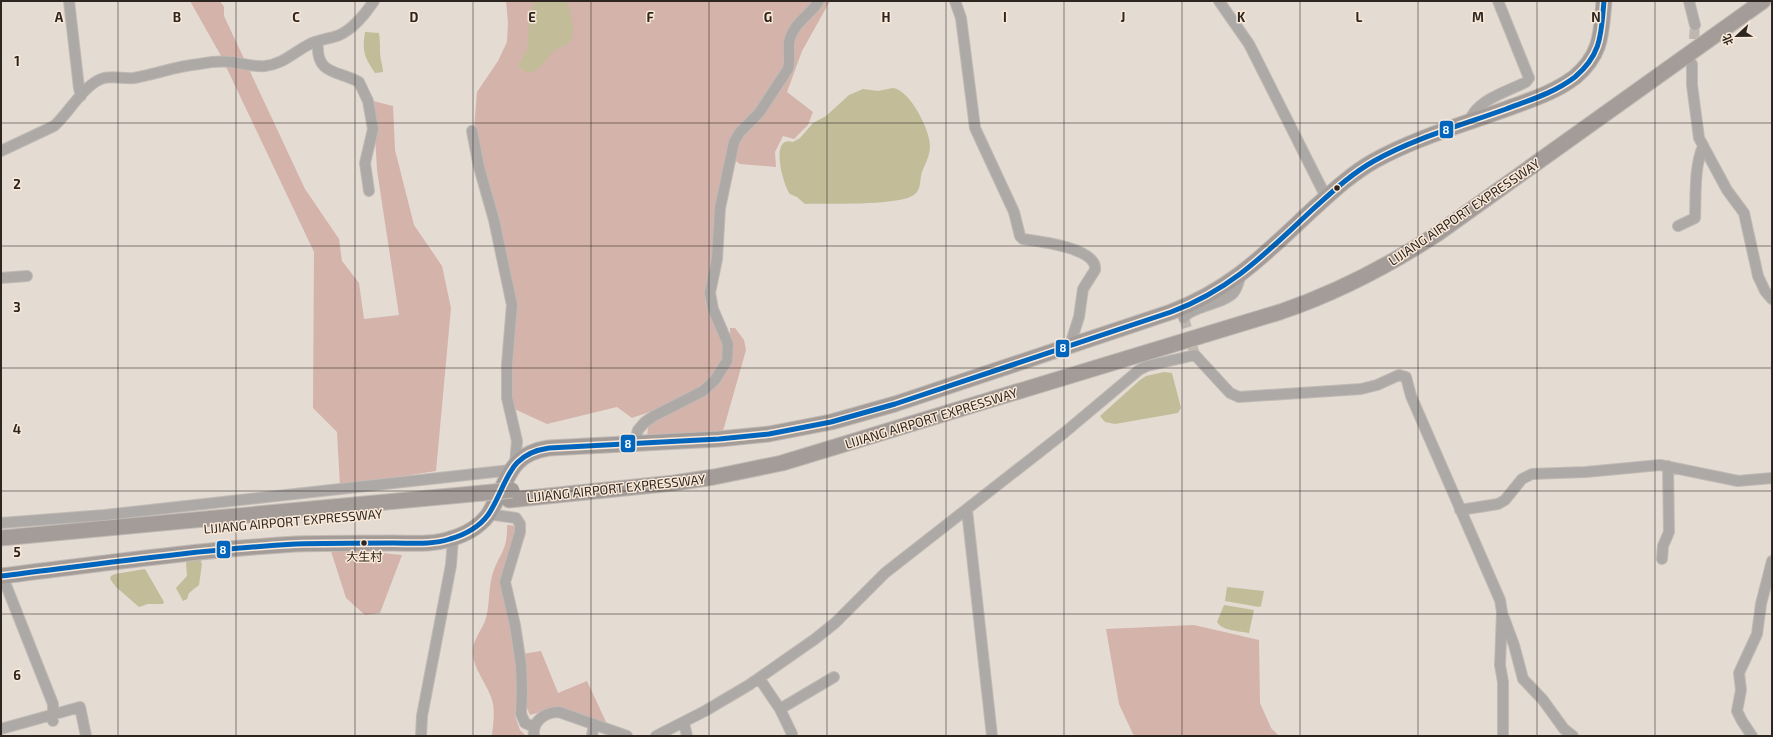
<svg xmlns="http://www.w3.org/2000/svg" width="1773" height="737" viewBox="0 0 1773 737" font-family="'Exo 2','Noto Sans SC',sans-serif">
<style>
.forest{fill:#d4b3ab}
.water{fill:#c2bc99}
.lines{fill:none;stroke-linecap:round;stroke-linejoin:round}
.minor-tunnel{stroke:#bfb7af;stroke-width:10;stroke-dasharray:10 5;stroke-linecap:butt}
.minor-casing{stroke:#c1bab4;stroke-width:12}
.highway-casing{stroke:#c1bab4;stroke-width:17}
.minor{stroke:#ada9a7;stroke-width:10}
.highway{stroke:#a39c98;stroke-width:15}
.highway-bridge-casing{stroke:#c1bab4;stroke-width:17;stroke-linecap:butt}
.highway-bridge{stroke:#a39c98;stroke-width:15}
.bus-1-casing{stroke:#fae9d8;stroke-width:8}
.bus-1{stroke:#0065bd;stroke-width:5}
.grid{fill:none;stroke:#2d2620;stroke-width:1;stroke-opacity:0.55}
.bus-dot{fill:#2d2620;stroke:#fae9d8;stroke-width:1.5}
.labels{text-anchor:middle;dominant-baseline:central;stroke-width:3;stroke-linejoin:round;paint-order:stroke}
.bus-label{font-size:12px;fill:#2d2620;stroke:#fae9d8}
.street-label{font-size:13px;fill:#2d2620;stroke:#fae9d8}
.grid-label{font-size:13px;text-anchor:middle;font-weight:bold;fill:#2d2620;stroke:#fae9d8;stroke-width:3;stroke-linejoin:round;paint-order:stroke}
.line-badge{stroke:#fae9d8;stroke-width:1.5}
.badge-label{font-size:11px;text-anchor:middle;font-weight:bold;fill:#fff}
</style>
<rect width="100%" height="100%" fill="#e4dbd3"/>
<!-- forest -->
<path class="forest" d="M190,1H220L224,7V16L305,189L339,239L342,261L359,283L364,319L399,315L377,170L373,101L393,106L395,150L414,225L442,266L451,308L436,471L340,486L337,432L313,408L314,252L220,54Z
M506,1H830L802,51L787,92L813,112L808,125L794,139L783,136L775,152L776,167L740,164L727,155C722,180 717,205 714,230C712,239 714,248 713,257C710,269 705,283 705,295C704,312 719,325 723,340C734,384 663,408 632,418L617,407L547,424L510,407L514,305L474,130L477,92L498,61L507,42L508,22Z
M730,328H735L744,340L746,350L723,431L647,438L648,426L708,392L731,360Z
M507,525L516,526V531L504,569L518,677L515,716L520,730L526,736H492C493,723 496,710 491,697C486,682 471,666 473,649C474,639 481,631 485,621C490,607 488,591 492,576C498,554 508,552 507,525Z
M330,548L402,555L380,613L365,615L346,598Z
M1194,625L1259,640L1260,703L1271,728L1279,736H1136L1133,734L1119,704L1106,629Z
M541,651L558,693L587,681L607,724L548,710L530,715L524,701L522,654Z"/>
<!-- water -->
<path class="water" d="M534,1H567C570,7 575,32 572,38C569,46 559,47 554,51C546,59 539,72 528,73L518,67L527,49L530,11Z
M365,32L379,33C380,40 380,46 380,53C380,59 383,66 383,72L375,73C364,57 362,51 365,32Z
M893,88C910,90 930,130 930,146C930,156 925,164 922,172C919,182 922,191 912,196C894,206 828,203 805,204L797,197L790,194C783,185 769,134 793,142L800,138L813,123L826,116L849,95L863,89L878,91Z
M1164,372L1172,373L1181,408L1178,413L1115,424L1105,422L1100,416L1140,380L1146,376Z
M200,559L202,564L199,585L189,593L187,599L183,601L176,588L187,576L186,563L188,560Z
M145,569L164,602L163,604H148L139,607L116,587L110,579L111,576L115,574Z
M1227,587L1264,591L1261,606L1259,607L1225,601Z
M1224,605L1254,610L1249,633C1240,631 1222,631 1217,622Z"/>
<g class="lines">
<!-- minor-tunnel -->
<path class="minor-tunnel" d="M1693,54L1695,25
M1184,318L1195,355"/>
<defs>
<path id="minor" d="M69,1L79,88L81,96
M955,1L961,18L975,128L1014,212L1020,236L1023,239C1038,241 1098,248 1095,270L1083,289L1079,317L1072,339V345
M1219,1L1249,44L1326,197
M1689,1L1695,25
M318,41C315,76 338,70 359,82L368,101L373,129L365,163L369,191
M1692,64V85L1699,138L1727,190L1744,213L1758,276L1765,291L1772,299
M1469,122C1476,100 1506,92 1526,82L1529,78L1498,1
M472,131L479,167L494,220L512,305L507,364V398L517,441L515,464
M1,151L54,126C68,114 83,86 101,79C111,75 123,79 134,78C156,74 177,66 199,64C210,62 221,61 232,62C244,64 253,67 265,66C283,64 293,53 308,45C317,40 328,39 337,36C353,30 365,14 374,1
M1678,226L1695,218C1696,194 1694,168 1703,146
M1,278L27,276
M1184,318C1190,306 1223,305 1234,292C1238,287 1239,279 1241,274
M634,444L638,430L645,422L654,416L703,391L715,380L727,361L728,344L713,309L710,293L717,259L720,208L734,142L740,132L759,113L788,69C791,59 787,48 790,38C795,22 811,14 819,1
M967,510L992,736
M1460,510L1498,504L1505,500L1522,479L1532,474L1586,472L1660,465L1738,481L1772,478
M488,514L516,518L520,524V532L505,582L515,625L521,665L522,689L521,714L525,723L534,727
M1,523L105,515L511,470
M1662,559L1663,546L1669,532L1668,466
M2,575L53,704V721
M1504,618L1514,645L1523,679L1543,700L1564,729L1573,736
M759,678L780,709L792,734L791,736
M780,709L834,677
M684,723L687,736
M1,729L80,707L86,736
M421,736L422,716L451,565L453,538
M534,736C532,721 545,712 559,712L627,736
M592,736L594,724
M656,736L705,711L749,685L815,639L835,623L885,573L1064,433L1139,370L1147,366L1195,355L1230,393L1239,397L1361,389L1377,385L1399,375L1406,377L1411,396L1500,600L1502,612L1500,665L1503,682V736
M1752,736L1742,721L1737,711L1741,690L1739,673L1757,634L1761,604L1772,561"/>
<path id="highway" d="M509,500L674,483L714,477L782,463L1280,312C1336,293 1388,266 1437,234L1763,1
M1,538L483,493
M1,576C99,564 197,550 296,544C328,543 361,543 393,543C412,543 432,545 450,539C464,535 479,527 488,515C508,485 506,454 549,448L719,439L769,434L831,422L895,404L1171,312C1232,289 1266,253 1312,210C1332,192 1351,174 1374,161C1415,138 1462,125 1506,109C1530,100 1554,93 1575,77C1602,54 1601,34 1604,1"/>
</defs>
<!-- minor casing -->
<use href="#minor" class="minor-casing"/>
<!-- highway casing -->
<use href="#highway" class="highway-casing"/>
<!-- minor -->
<use href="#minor" class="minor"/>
<!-- highway -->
<use href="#highway" class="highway"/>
<defs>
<path id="highway-bridge" d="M483,493L512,490"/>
</defs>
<!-- highway-bridge casing -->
<use href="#highway-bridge" class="highway-bridge-casing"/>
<!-- highway-bridge -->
<use href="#highway-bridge" class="highway-bridge"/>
<defs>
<path id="bus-1" d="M1,576C99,564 197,550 296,544C328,543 361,543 393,543C412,543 432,545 450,539C464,535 479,527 488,515C508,485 506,454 549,448L719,439L769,434L831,422L895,404L1171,312C1232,289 1266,253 1312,210C1332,192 1351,174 1374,161C1415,138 1462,125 1506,109C1530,100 1554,93 1575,77C1602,54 1601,34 1604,1"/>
</defs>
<!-- bus-1 casing -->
<use href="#bus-1" class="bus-1-casing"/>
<!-- bus-1 -->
<use href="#bus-1" class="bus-1"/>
</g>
<!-- grid -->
<path class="grid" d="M118,1V736M236,1V736M355,1V736M473,1V736M591,1V736M709,1V736M827,1V736M946,1V736M1064,1V736M1182,1V736M1300,1V736M1418,1V736M1537,1V736M1655,1V736M1,123H1772M1,246H1772M1,368H1772M1,491H1772M1,614H1772"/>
<!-- markers -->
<g class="bus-dot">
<circle cx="1337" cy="188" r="3.5"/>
<circle cx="364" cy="543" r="3.5"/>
</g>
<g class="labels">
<!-- bus labels -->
<g class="bus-label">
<text x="364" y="556">大生村</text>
</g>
<!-- street labels -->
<g class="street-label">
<text transform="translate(1464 212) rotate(-34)">LIJIANG AIRPORT EXPRESSWAY</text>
<text transform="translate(931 418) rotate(-17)">LIJIANG AIRPORT EXPRESSWAY</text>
<text transform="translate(616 488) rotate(-6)">LIJIANG AIRPORT EXPRESSWAY</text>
<text transform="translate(293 521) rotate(-5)">LIJIANG AIRPORT EXPRESSWAY</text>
</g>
</g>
<g class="grid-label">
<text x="59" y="22">A</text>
<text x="177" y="22">B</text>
<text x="296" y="22">C</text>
<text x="414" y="22">D</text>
<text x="532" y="22">E</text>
<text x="650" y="22">F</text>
<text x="768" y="22">G</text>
<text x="886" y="22">H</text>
<text x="1005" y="22">I</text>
<text x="1123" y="22">J</text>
<text x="1241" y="22">K</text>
<text x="1359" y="22">L</text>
<text x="1478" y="22">M</text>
<text x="1596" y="22">N</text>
<text x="17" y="66">1</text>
<text x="17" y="189">2</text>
<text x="17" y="312">3</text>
<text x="17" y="434">4</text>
<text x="17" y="557">5</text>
<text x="17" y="680">6</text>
</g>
<g class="line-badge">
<rect x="1439" y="120" width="15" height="19" rx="4" fill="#0065bd"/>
<rect x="1055" y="339" width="15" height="19" rx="4" fill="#0065bd"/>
<rect x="620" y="434" width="16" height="19" rx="4" fill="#0065bd"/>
<rect x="216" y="540" width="15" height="19" rx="4" fill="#0065bd"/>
</g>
<g class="badge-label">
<text x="1446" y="134">8</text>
<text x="1063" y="352">8</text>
<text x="628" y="448">8</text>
<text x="223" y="554">8</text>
</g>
<!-- border -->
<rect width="1773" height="737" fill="none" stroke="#2d2620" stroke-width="4"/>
<!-- north arrow -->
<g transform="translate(1737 36) rotate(248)" stroke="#fae9d8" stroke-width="3" paint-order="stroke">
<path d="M0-3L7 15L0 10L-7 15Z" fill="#2d2620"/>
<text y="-6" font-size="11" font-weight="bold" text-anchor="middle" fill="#2d2620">北</text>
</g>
</svg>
